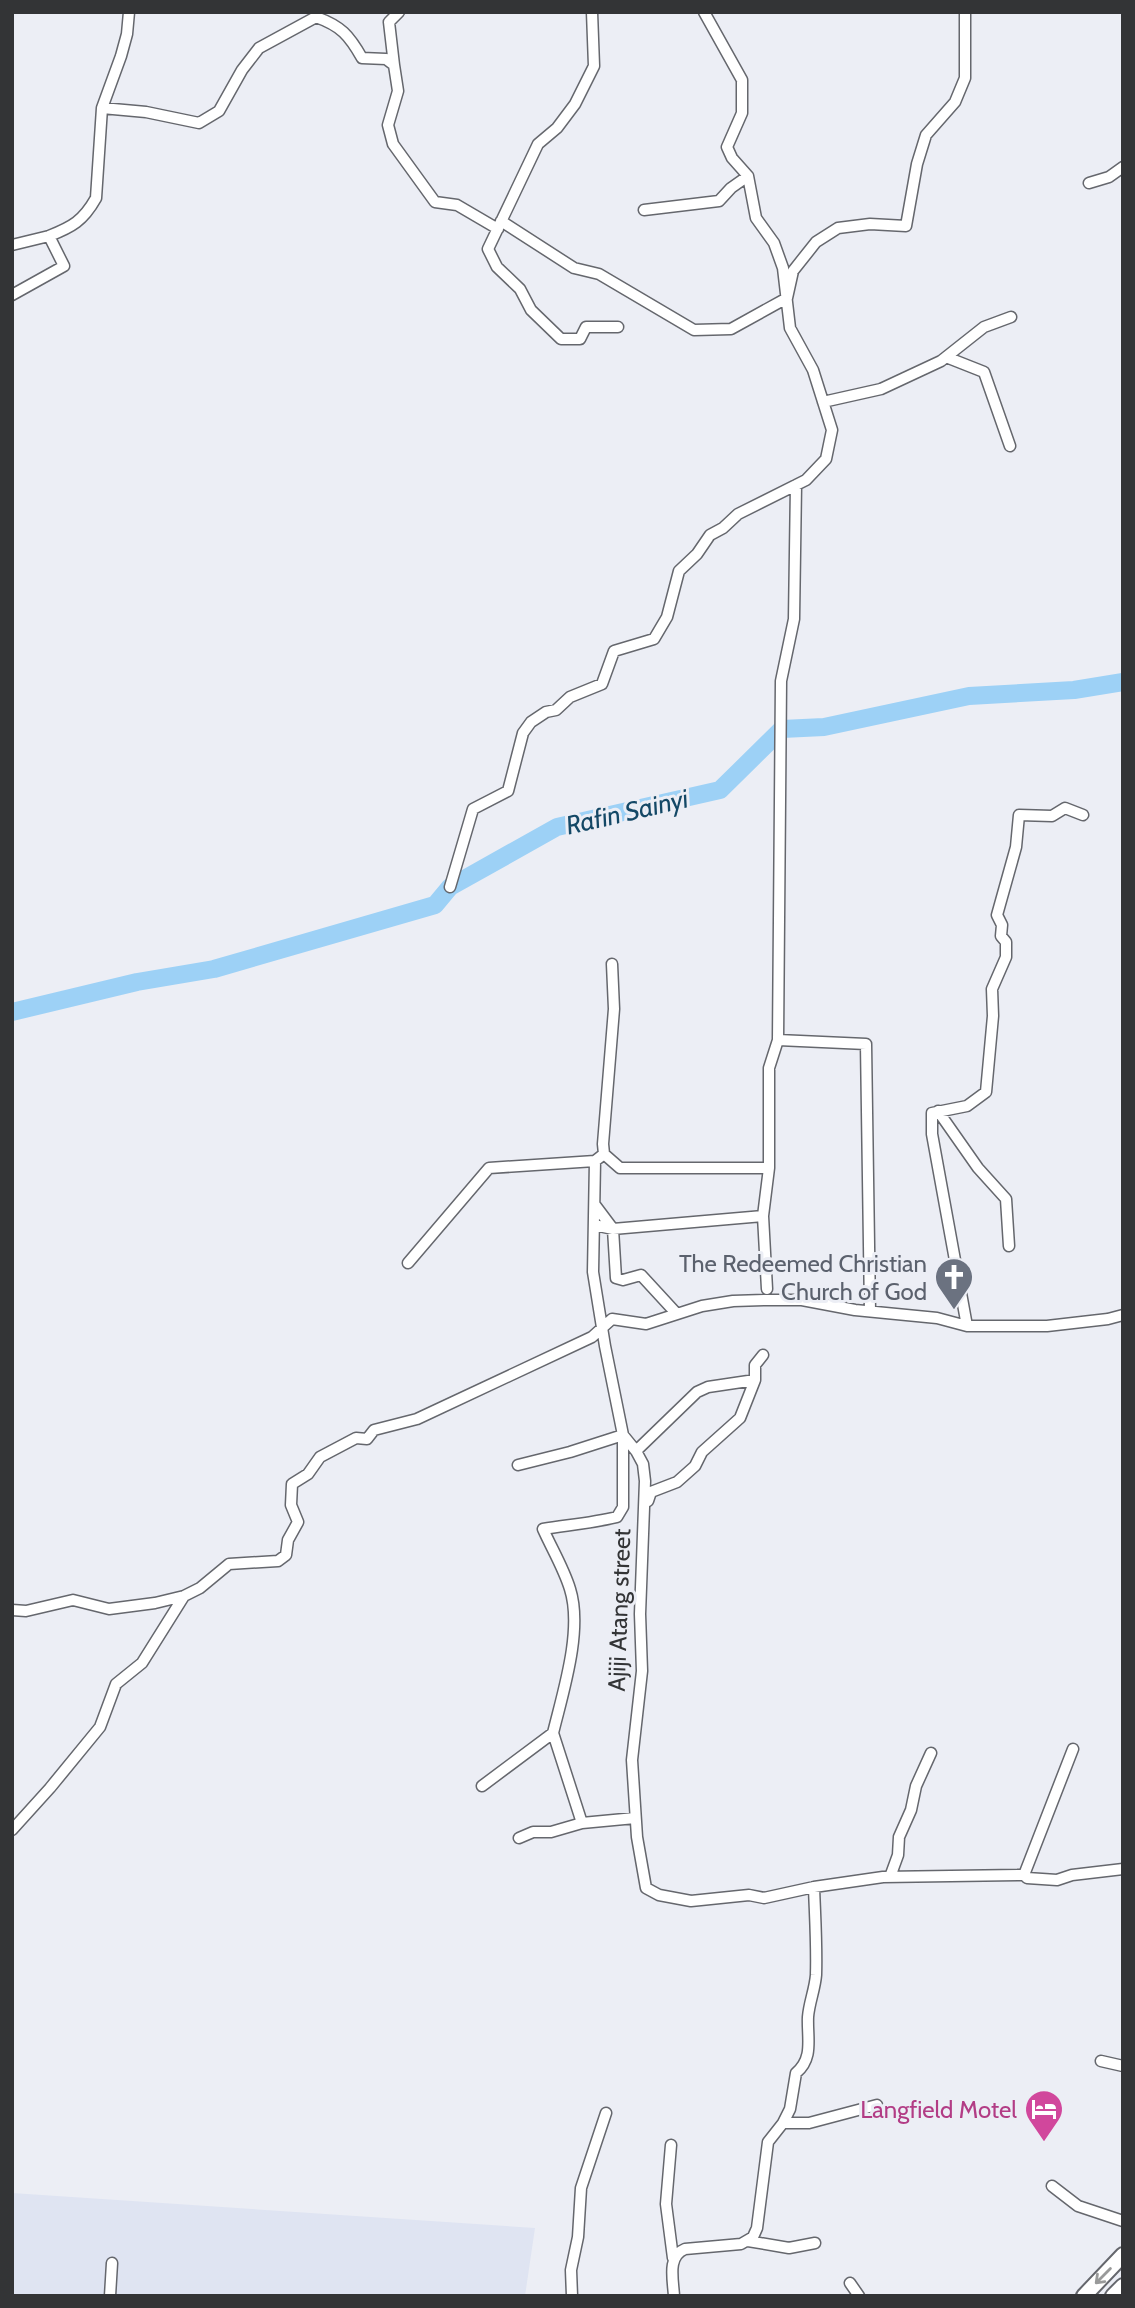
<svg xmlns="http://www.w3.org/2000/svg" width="1135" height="2308" viewBox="0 0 1135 2308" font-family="Cabin,sans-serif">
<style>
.built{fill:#dfe4f2}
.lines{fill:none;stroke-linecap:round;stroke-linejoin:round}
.river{stroke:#9dd1f6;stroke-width:18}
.minor-casing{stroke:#65676d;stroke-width:13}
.secondary-casing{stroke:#65676d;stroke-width:18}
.minor{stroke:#fff;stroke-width:10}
.secondary{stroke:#fff;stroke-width:14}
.oneway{stroke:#999a9a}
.labels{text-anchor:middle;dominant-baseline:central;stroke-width:6;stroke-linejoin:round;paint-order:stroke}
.worship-label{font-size:24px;fill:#5b616d;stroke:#eceef5;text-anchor:end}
.street-label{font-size:24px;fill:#333436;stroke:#eceef5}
.hotel-label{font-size:24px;fill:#b23c85;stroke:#eceef5;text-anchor:end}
.water-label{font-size:26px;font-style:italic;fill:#144866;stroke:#eceef5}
</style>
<rect width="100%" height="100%" fill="#eceef5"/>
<!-- built -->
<path class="built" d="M12,2193L535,2228L525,2296H12Z"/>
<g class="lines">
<!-- river -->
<path class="river" d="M12,1012L137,982L214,969L435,905L450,887L557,827L720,790L782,729L824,727L969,696L1074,690L1123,682"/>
<defs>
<path id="minor" d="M592,12L594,66L575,104L557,128L538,144L488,249L497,267L520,289L531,310L561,339H580L586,327H618
M394,65L389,22L399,12
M102,108L146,112L199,123L219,111L242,70L259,48L316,17C341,26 349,35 362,58L386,59L394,65L398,91L388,125L393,144L435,202L457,205L498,229
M1089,183L1109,177L1123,167
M644,210L719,201L731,188L748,176
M501,221L574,268L599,274L694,330L731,329L787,298L793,271L816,242L838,228L870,224L906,226L917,164L926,135L955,102L965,78V12
M12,245L49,236
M12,295L64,266L49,236C72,227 83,221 96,198L102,108L121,56L127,34L129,12
M946,357L984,372L1010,446
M823,402L881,389L941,361L984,327L1011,317
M450,887L473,809L508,791L523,733L531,722L546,712L556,710L570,697L602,684L614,651L654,639L667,617L679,571L697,554L710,535L723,528L738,514L806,480L826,459L832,430L813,370L790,328L783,268L774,243L756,218L748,176L732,158L727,147L742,113V80L704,12
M612,964L614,1009L603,1144L604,1154L595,1161L593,1272L605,1346L623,1435L636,1451L643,1464L645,1481L640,1614L642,1671L632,1760L637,1837L646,1888L659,1895L691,1901L749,1895L764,1898L814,1887L883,1877L1024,1875L1027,1878L1057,1880L1072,1875L1123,1869
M778,1040L866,1044L870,1311
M938,1111L978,1168L1006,1199L1009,1246
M604,1154L620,1168H769
M595,1205L613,1229L616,1278L623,1280L641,1275L676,1313
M594,1225L613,1229L763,1216
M408,1263L489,1168L595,1161
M767,1289L763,1216L769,1168V1068L778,1040L781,681L794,619L796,485
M967,1326L932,1134V1113L967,1106L986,1092L993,1016L992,989L1006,957V942L1001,936L1002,925L997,915L1016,847L1019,815L1052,816L1065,808L1083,815
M636,1451L697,1392L708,1387L755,1380
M648,1501L651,1492L677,1482L695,1466L702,1452L740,1418L755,1380V1365L763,1355
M12,1610L26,1611L73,1600L109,1609L155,1603L184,1596L200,1588L229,1564L278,1561L286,1555L288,1540L298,1522L291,1505L292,1484L308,1474L320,1457L356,1438L367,1439L374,1430L417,1419L592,1337L612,1319L646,1324L702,1306L733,1301L764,1300H802L855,1310L937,1318L967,1326H1047L1108,1319L1123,1315
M553,1733L582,1823L635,1818
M482,1786L553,1733C563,1692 583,1630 570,1589C564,1569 552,1549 543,1529C568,1525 592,1523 617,1517L623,1507V1435L570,1452L518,1465
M12,1830L50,1788L100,1727L116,1684L142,1663L184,1596
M519,1838L533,1832H551L582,1823
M1024,1875L1073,1749
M890,1877L898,1855L899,1837L911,1810L916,1786L931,1753
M1101,2061L1123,2066
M783,2123H809L877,2105
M671,2145L666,2204L673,2258
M1052,2186L1078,2206L1123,2221
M748,2241L789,2248L815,2243
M850,2283L859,2296
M110,2296L112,2263
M572,2296L571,2270L578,2237L581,2188L606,2113
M674,2296C673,2279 667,2256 685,2249L741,2244L753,2237L757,2228L768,2142L783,2123L790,2109L796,2073C814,2058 807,2038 808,2017C809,2003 815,1989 816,1975C817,1946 815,1916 814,1887"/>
<path id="secondary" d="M1084,2296L1123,2255
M1113,2296L1123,2286"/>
</defs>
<!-- minor casing -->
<use href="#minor" class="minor-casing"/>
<!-- secondary casing -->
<use href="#secondary" class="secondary-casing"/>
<!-- minor -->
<use href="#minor" class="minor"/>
<!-- secondary -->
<use href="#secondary" class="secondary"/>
</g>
<!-- one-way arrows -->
<defs><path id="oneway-shaft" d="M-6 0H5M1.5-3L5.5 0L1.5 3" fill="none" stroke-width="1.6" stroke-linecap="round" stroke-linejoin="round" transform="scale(1.75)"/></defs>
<use class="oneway" href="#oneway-shaft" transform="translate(1103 2276) rotate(135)"/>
<!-- icons -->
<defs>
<symbol id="church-pin" viewBox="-11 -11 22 30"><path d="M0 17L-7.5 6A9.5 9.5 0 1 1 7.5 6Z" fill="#6b7280" stroke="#eceef5"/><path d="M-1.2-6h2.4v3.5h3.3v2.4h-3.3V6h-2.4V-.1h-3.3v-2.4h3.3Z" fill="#fff"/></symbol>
<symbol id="hotel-pin" viewBox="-11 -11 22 30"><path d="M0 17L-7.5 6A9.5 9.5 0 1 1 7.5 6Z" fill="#d1479c" stroke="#eceef5"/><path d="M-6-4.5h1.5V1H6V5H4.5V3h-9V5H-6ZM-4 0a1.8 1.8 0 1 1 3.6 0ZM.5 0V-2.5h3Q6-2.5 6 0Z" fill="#fff"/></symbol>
</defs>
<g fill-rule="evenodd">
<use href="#church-pin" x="932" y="1255" width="44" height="60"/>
<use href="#hotel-pin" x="1022" y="2087" width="44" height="60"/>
</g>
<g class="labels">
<!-- worship labels -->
<g class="worship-label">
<text x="927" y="1263">The Redeemed Christian<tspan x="927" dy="28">Church of God</tspan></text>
</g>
<!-- street labels -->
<g class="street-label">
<text transform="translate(619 1610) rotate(-88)">Ajiji Atang street</text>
</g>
<!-- hotel labels -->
<g class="hotel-label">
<text x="1017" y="2109">Langfield Motel</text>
</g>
<!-- water labels -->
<g class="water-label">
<text transform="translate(627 812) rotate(-13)">Rafin Sainyi</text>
</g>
</g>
<!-- border -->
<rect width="1135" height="2308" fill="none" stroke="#333436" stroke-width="28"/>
</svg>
